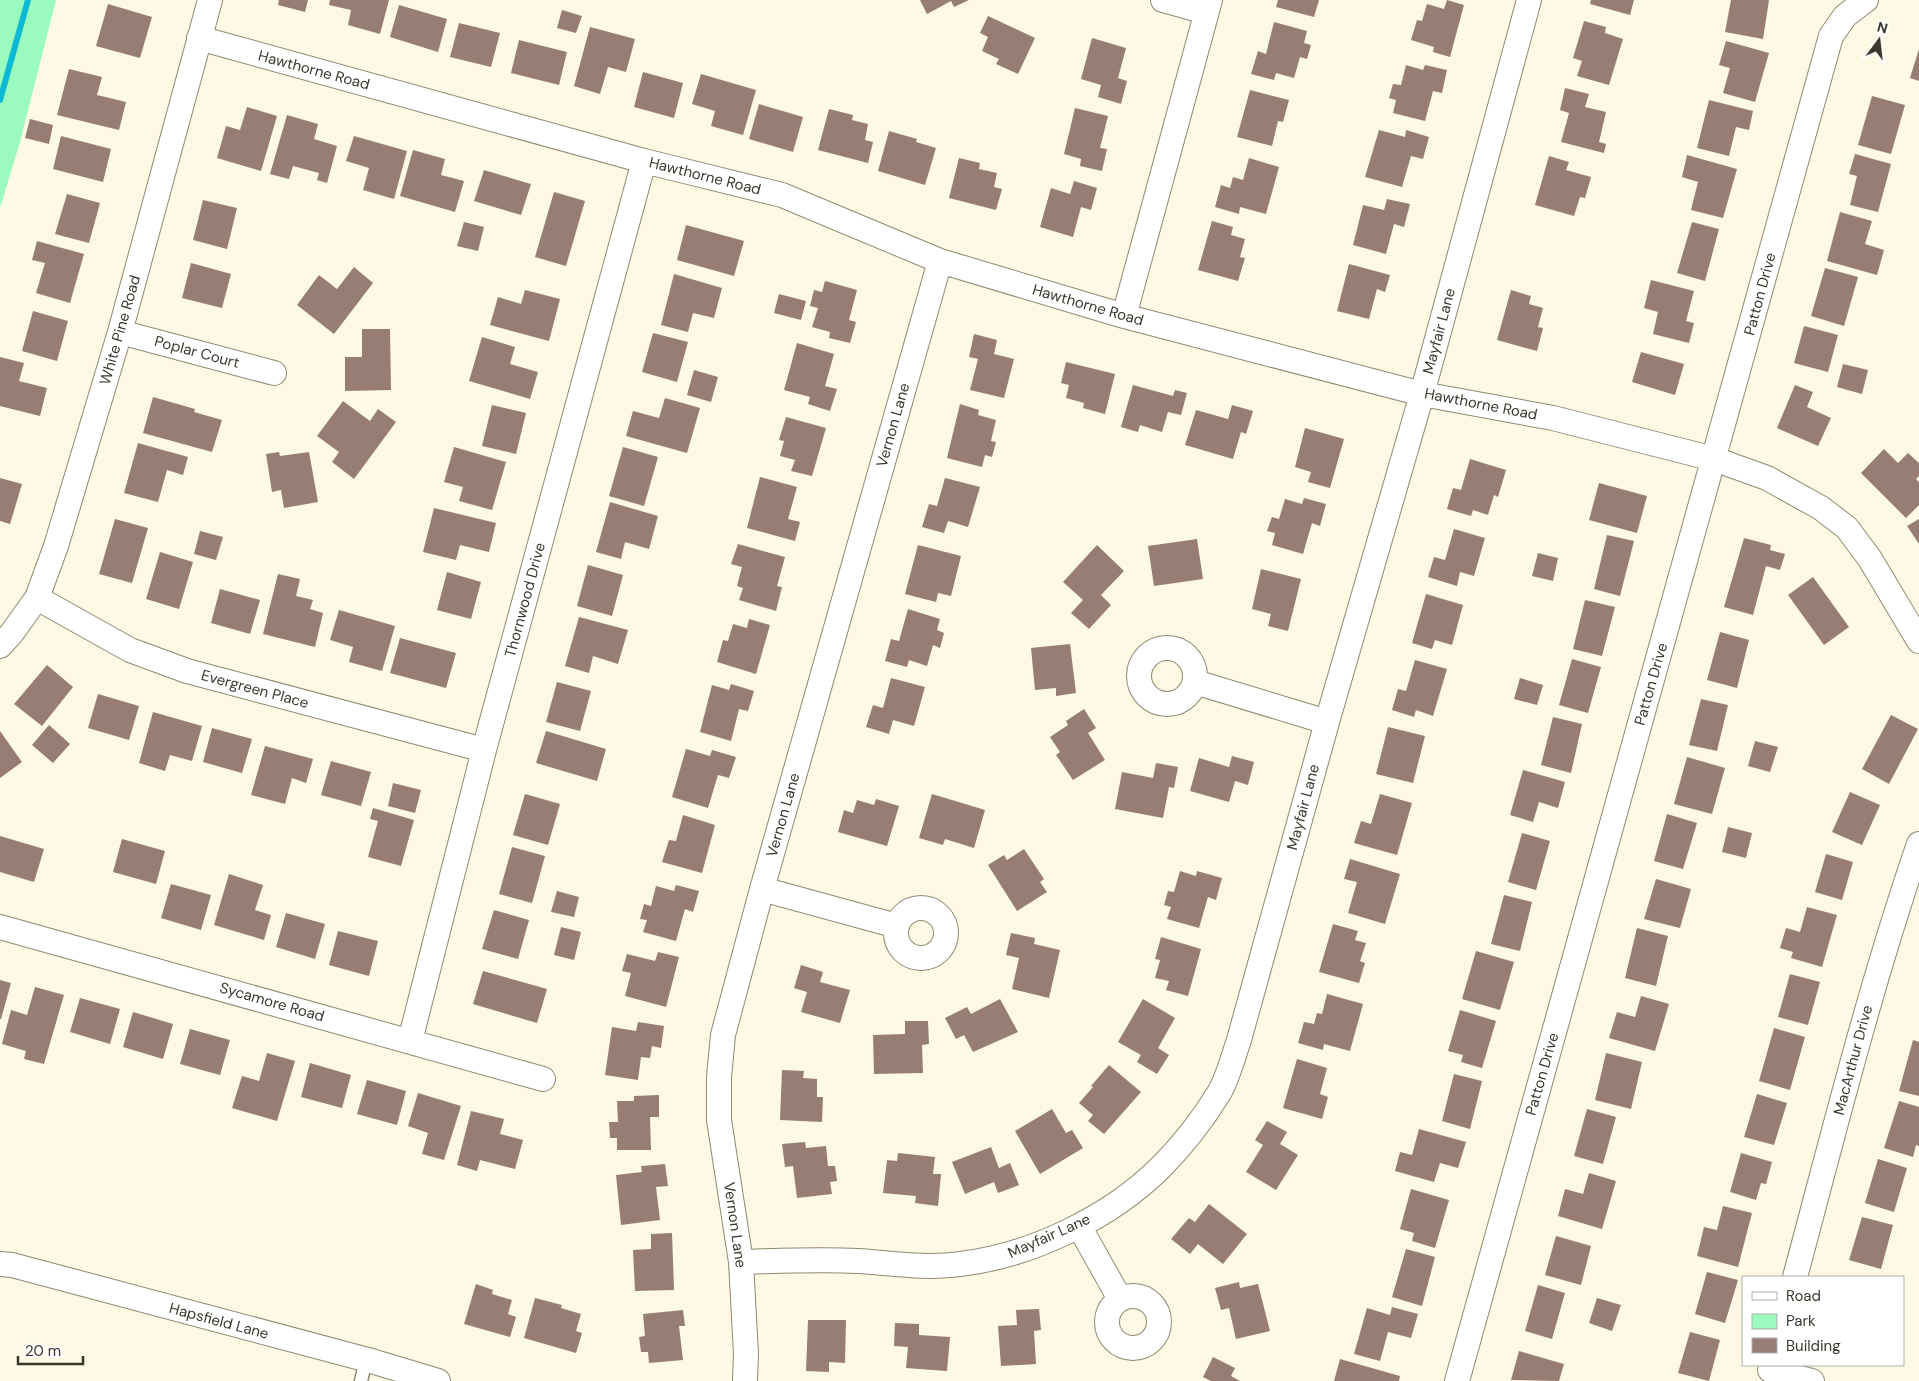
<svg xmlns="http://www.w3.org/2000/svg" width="1919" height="1381" viewBox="0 0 1919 1381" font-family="'DM Sans',sans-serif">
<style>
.green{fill:#9bfbbe}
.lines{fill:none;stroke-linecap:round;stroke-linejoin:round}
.stream{stroke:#0cb9d3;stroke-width:6}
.building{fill:#977d74}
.lane-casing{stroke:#8f8971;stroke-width:15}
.street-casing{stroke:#8f8971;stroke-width:26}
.lane{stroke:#fff;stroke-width:12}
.street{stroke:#fff;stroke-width:24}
.labels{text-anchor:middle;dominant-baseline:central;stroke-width:4;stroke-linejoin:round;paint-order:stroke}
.street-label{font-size:15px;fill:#3a382d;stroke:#fff}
</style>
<rect width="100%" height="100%" fill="#fef9e4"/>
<!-- green -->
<path class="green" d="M0,0H56L20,142L0,208Z"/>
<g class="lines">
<!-- stream -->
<path class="stream" d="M0,100L28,0"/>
</g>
<!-- building -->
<path class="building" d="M279,0H308L305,12L278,5Z
M330,0H389L380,34L348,25L351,10L329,5Z
M920,0H969L954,7L951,1L927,14Z
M1278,0H1319L1314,17L1276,7Z
M1447,0L1464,5L1450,57L1433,52L1434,47L1411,40L1417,20L1422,21L1427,4L1444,9Z
M1591,0H1634L1630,15L1590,4Z
M1731,0H1769L1763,39L1725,32Z
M108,4L152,17L140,58L96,46Z
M399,5L447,19L438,52L390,37Z
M562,10L582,16L576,33L557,28Z
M988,16L1035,38L1018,74L996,64L999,59L982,51L988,37L980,33Z
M1584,21L1606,27L1605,33L1623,39L1609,85L1577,76L1582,61L1573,58Z
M1274,22L1307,31L1304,43L1311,45L1307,59L1300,57L1294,78L1276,73L1274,80L1251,74L1258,51L1266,54Z
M459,23L500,33L491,67L450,57Z
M590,27L635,39L626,72L608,67L600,94L574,86Z
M1092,38L1126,48L1118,78L1127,81L1121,104L1098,97L1101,85L1081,79Z
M519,40L567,52L559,85L511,73Z
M1726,41L1769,53L1755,102L1723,93L1730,68L1719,65Z
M1919,49V81L1910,78Z
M1406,65L1423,70L1425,65L1447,70L1442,93L1433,91L1425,121L1393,113L1396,100L1389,98L1393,84L1401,85Z
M69,69L102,77L97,95L126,102L119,130L57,115Z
M643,72L683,83L674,118L634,107Z
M701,74L756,90L743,135L711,126L715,111L692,104Z
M1565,88L1589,94L1585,107L1606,112L1599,142L1606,144L1604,153L1561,142L1569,113L1560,110Z
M1250,90L1289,100L1283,122L1278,121L1272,146L1237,137Z
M1872,96L1905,105L1891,154L1858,145Z
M1709,100L1753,111L1749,130L1736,127L1729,156L1697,148Z
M759,104L803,117L793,152L749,139Z
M247,107L277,116L261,171L217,158L226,126L240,130Z
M1075,108L1108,116L1100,148L1107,149L1102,171L1080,166L1081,159L1064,154Z
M829,109L853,115L852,120L868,124L865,140L873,142L868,163L818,150Z
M287,115L318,124L314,139L337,146L327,183L317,180L319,173L293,166L289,179L270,174Z
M30,119L53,125L49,144L25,138Z
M1379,130L1405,137L1406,130L1429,137L1423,159L1411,156L1402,187L1365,177Z
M889,131L917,139L916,142L936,148L925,185L878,171Z
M61,136L111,149L103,182L53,169Z
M354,136L407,151L394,199L363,190L369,168L346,161Z
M413,150L445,159L441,175L464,181L455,212L400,196Z
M1855,154L1891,164L1878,212L1850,205L1857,176L1849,174Z
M1687,155L1737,169L1723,218L1691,210L1698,182L1682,177Z
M1549,156L1569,162L1566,170L1591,177L1585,198L1580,197L1574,216L1535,205Z
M959,158L980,163L979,169L997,173L994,187L1002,189L996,210L949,198Z
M1249,158L1279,167L1266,214L1240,207L1239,214L1215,207L1221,185L1230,188L1233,177L1243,180Z
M484,170L531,184L521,215L474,201Z
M1074,181L1097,188L1091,210L1081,207L1073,237L1040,227L1051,188L1070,194Z
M554,192L585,201L566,266L535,257Z
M67,194L100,203L89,243L55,234Z
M1387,199L1410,204L1404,227L1394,224L1386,254L1353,245L1363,205L1384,210Z
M203,200L237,208L227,249L193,240Z
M1840,212L1872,221L1865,244L1884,250L1877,275L1827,261Z
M1212,221L1233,227L1231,235L1245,239L1240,257L1245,258L1238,281L1198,270Z
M464,222L484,227L478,251L457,246Z
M1692,222L1719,229L1705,281L1677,273Z
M686,225L744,241L734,276L677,260Z
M37,241L84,254L70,303L36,293L45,263L32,260Z
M191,263L231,274L222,308L182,298Z
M1349,264L1390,275L1385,292L1377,289L1369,319L1337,311Z
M354,267L373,283L334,334L297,305L319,275L337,289Z
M1825,268L1858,277L1844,326L1811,316Z
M674,274L722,288L714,318L693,313L688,332L661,325Z
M1651,280L1694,291L1686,321L1694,323L1689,343L1653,334L1658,312L1644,308Z
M825,281L857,290L849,320L856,322L850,343L829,338L830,332L812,327L818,308L810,306L814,290L822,292Z
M525,290L560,299L549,341L490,325L498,297L521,304Z
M1511,290L1531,296L1529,304L1543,308L1538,327L1543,328L1537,351L1497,340Z
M779,294L806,301L801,320L774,313Z
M33,311L68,321L57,361L22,351Z
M1804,326L1838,335L1828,372L1794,363Z
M362,329H390L391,390L345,391V357H362Z
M653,333L688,342L677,382L642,372Z
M974,334L997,340L994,354L1014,359L1004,398L970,390L978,359L969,357Z
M482,337L515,347L510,364L538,372L530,399L469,381Z
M797,343L834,354L825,386L837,389L830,411L808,404L810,397L784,390Z
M1641,352L1684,364L1675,395L1632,382Z
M0,357L24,363L19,381L47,388L40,416L0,406Z
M1066,362L1115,374L1105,414L1083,408L1084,403L1066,398L1069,385L1061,383Z
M1843,364L1868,370L1862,394L1837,387Z
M694,370L718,377L711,402L687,395Z
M1133,385L1173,396L1175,390L1187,393L1181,415L1168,412L1162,432L1140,425L1138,432L1121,427Z
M1795,385L1813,392L1807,407L1831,418L1818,446L1777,428Z
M153,397L195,409L194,412L222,420L212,452L143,433Z
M665,398L700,408L687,453L626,436L633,411L659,418Z
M343,401L370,421L378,409L396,422L354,479L332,462L339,452L317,436Z
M960,404L979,410L978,415L996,420L991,441L996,442L992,457L985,455L982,467L947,458Z
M492,405L526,413L516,454L482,446Z
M1232,405L1253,411L1246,434L1241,432L1233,459L1185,445L1196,410L1228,419Z
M786,417L826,428L812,476L791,471L795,460L780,456L784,441L779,440Z
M1305,428L1344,439L1330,488L1308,482L1311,472L1295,467Z
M138,443L188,457L183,475L167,470L158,502L124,493Z
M454,447L506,462L492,510L459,501L463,487L444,482Z
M623,447L658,457L644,506L609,496Z
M1884,449L1898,463L1908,453L1919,463V476L1916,479L1919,482V505L1906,518L1861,473Z
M279,452L280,456L309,452L318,502L284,508L281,490L272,492L266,454Z
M1470,459L1506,470L1498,497L1494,495L1488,515L1473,510L1471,516L1447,509L1453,488L1461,490Z
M760,477L797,487L788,519L800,522L795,541L747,528Z
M0,478L22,484L10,524L0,521Z
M945,478L980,487L968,527L948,521L944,533L922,527L929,504L937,506Z
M1599,483L1647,496L1637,533L1589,520Z
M1304,498L1326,504L1320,526L1312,523L1303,554L1272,545L1275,533L1267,531L1272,517L1279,519L1285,499L1302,504Z
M610,502L658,516L649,549L625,542L621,559L596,552Z
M434,508L496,523L489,552L460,545L456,560L423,552Z
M115,519L148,528L132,583L99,574Z
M1919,519V544L1907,526Z
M1454,529L1485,538L1474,576L1460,572L1457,586L1428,577L1434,557L1445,560Z
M200,531L223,537L216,560L194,554Z
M1607,535L1634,541L1620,596L1594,589Z
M1744,538L1771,545L1770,550L1785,554L1780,570L1766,566L1753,615L1724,607Z
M1197,539L1203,579L1154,586L1148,546Z
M738,544L785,557L777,586L782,587L776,611L739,600L743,588L737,586L742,567L731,564Z
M918,545L961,556L951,596L938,593L936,602L905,594Z
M1097,545L1124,571L1101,595L1111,605L1089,629L1071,613L1083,600L1063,582Z
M160,552L193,562L179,609L146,599Z
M1538,553L1558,558L1553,581L1532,576Z
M588,565L623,575L612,616L577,606Z
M1261,569L1301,579L1288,631L1268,626L1271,614L1252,609Z
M447,572L481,582L471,619L437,610Z
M278,574L300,579L296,596L313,600L310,609L323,613L315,647L263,634Z
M1813,577L1849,627L1824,645L1788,595Z
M220,589L260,600L250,634L211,623Z
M1426,594L1463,605L1452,645L1435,640L1432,649L1412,643Z
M1585,600L1615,607L1602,656L1573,649Z
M908,609L940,619L937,630L944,633L940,648L933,645L927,666L909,660L907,667L885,661L891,639L899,641Z
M339,610L395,626L382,671L349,662L353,647L330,640Z
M579,617L628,630L618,664L593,656L589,673L565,666Z
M749,619L770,625L756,674L717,662L723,640L728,641L733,624L747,628Z
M1720,632L1749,640L1737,688L1707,680Z
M400,638L456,653L446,688L390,673Z
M1070,644L1076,693L1056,696V688L1035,690L1031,648Z
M1572,659L1601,667L1588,713L1559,705Z
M1415,660L1447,669L1433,716L1416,710L1414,717L1392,710L1398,689L1406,691Z
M47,665L73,687L42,726L14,704Z
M891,678L925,687L914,726L893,720L889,734L866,727L873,705L883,708Z
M1520,678L1543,685L1537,705L1514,699Z
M557,682L591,691L580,731L546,722Z
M731,684L754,691L748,711L739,709L731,741L700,732L712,685L729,690Z
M98,694L139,706L129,740L88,728Z
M1701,699L1728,705L1717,751L1689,745Z
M1084,709L1096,728L1088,733L1105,760L1073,780L1056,755L1060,752L1050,737L1068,725L1066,721Z
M153,712L202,726L192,761L170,755L165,771L139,763Z
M1891,715L1918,729L1889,784L1862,769Z
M1553,717L1582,724L1571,773L1541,765Z
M49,725L70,744L53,763L32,745Z
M1388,727L1425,736L1413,783L1376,774Z
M212,728L252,739L242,773L203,762Z
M0,731L22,762L0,778Z
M546,731L606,749L597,781L536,763Z
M1755,741L1778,747L1770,772L1748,766Z
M265,746L313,759L306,783L292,778L285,804L251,795Z
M686,749L710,756L712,750L736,757L729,778L718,775L708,808L672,797Z
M1232,756L1254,762L1248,785L1235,781L1229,802L1190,791L1199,758L1229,767Z
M1687,757L1725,768L1712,814L1674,804Z
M331,761L371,772L361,806L321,795Z
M1156,763L1178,767L1174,788L1169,787L1163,818L1115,809L1122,772L1153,778Z
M1523,770L1565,782L1558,808L1539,802L1533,822L1510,815Z
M393,783L421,790L415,813L388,806Z
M1850,792L1880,805L1862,845L1832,832Z
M525,794L560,804L548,845L513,835Z
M932,794L985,810L974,848L945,839L943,845L919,838Z
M1380,794L1412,803L1397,855L1354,843L1361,821L1371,824Z
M876,799L899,806L887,846L838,832L844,810L853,813L857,800L874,805Z
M373,808L414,820L401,866L368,857L378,821L370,819Z
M1667,814L1697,823L1683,869L1654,861Z
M683,815L715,825L702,873L662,862L669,840L676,841Z
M1728,827L1752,833L1746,858L1722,852Z
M1522,833L1550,841L1536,890L1508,882Z
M0,836L44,849L34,882L0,872Z
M122,839L165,851L156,884L113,872Z
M512,847L545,856L532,903L499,894Z
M1024,849L1044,879L1040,882L1047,892L1017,911L988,865L1004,855L1007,860Z
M1826,854L1853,862L1842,900L1815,892Z
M1350,859L1400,874L1385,924L1348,913L1357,882L1344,879Z
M1180,871L1196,876L1197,871L1222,878L1216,900L1208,897L1199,928L1167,919L1171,907L1164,905L1168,891L1174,892Z
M229,874L263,885L255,910L271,915L264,940L214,925Z
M1656,879L1691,889L1680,928L1644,919Z
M171,884L211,895L201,930L161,918Z
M676,885L699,891L693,912L685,909L676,941L643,932L647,920L640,919L644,904L651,906L656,886L674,891Z
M557,891L579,897L574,917L551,912Z
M1504,895L1532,902L1520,951L1491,944Z
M1807,907L1837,915L1822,967L1791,958L1793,952L1780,948L1786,928L1800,932Z
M494,910L529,920L518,959L482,949Z
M286,913L325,924L315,959L276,947Z
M1333,924L1358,931L1355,940L1366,943L1360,961L1365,963L1359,983L1319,972Z
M561,927L581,932L574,960L554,955Z
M1637,928L1668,936L1656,986L1625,978Z
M338,931L378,941L369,976L329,965Z
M1011,933L1035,938L1034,944L1060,950L1049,998L1012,989L1019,958L1006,955Z
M1161,937L1201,949L1188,996L1166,990L1169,981L1155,978L1160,960L1155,959Z
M1476,951L1514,962L1500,1010L1462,999Z
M658,952L679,957L666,1007L625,996L631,973L622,971L627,954L655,961Z
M801,965L823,972L820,982L850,990L840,1023L801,1012L807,992L794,988Z
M483,971L547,989L537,1023L473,1004Z
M1790,974L1820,982L1808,1025L1778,1017Z
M0,980L11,983L1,1019H0Z
M35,987L64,995L44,1064L24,1059L26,1051L2,1044L11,1010L27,1015Z
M1327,994L1363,1004L1350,1051L1324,1044L1323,1050L1298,1043L1304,1022L1314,1024L1317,1013L1322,1014Z
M1641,996L1669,1004L1655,1051L1609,1038L1617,1012L1635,1017Z
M80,998L120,1009L110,1044L70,1032Z
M1000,999L1018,1032L973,1052L964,1035L956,1039L945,1018L967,1007L971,1014Z
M1143,999L1175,1018L1158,1048L1169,1055L1157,1074L1137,1062L1141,1055L1118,1042Z
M1460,1010L1496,1021L1482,1068L1461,1062L1463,1055L1448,1051Z
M133,1012L173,1024L163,1059L123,1047Z
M905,1021H928L929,1044L922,1045L923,1073L874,1074L873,1035L905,1034Z
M638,1022L664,1026L661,1048L652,1046L650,1058L641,1057L638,1080L605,1075L612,1027L636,1031Z
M1774,1028L1805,1037L1790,1090L1759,1081Z
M190,1029L230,1040L220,1075L180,1064Z
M1913,1040L1919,1042V1096L1899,1091Z
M267,1053L295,1061L277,1121L232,1108L242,1076L259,1081Z
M1606,1053L1642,1062L1631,1109L1595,1100Z
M1297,1059L1327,1068L1320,1094L1328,1097L1322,1119L1283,1108Z
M310,1063L351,1075L342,1108L301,1097Z
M1109,1065L1141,1092L1104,1134L1088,1121L1093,1115L1079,1103L1093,1087L1091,1086Z
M782,1070L804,1071L803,1078L817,1079V1097H823L822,1122L780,1120Z
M1454,1074L1482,1081L1470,1129L1442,1121Z
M367,1080L406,1091L397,1125L357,1114Z
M418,1093L461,1106L444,1160L422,1154L428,1133L408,1126Z
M1757,1094L1787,1103L1774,1145L1744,1137Z
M659,1095V1117H650L651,1150H617V1138H610L609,1122H618L617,1101H634V1096Z
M1899,1101L1919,1107V1146L1916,1145L1913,1157L1884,1148Z
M1052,1109L1066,1133L1072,1130L1083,1148L1040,1174L1015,1131Z
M1587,1109L1616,1117L1603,1164L1574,1156Z
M471,1111L504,1119L500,1134L523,1140L515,1169L480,1160L477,1171L457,1165Z
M1267,1121L1287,1132L1280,1144L1298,1155L1276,1190L1246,1172L1263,1145L1255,1140Z
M1419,1129L1466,1142L1458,1168L1440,1163L1434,1182L1395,1171L1400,1152L1412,1155Z
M805,1142L806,1148L826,1146L828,1166H835L837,1181L830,1182L832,1194L797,1198L793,1166L785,1167L782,1144Z
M991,1147L999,1168L1010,1163L1019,1185L998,1193L994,1182L965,1194L952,1162Z
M898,1153L935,1157L933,1174H941L938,1206L915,1203L916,1196L883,1193L887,1160L897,1161Z
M1741,1153L1772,1162L1766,1184L1761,1183L1756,1200L1730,1192Z
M1878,1159L1907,1168L1894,1212L1865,1203Z
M665,1164L668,1186L656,1187L660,1220L621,1225L616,1175L642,1172L641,1166Z
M1589,1173L1616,1181L1602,1229L1558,1216L1565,1189L1583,1194Z
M1411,1189L1449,1200L1435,1248L1412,1241L1414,1233L1400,1229Z
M1209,1204L1247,1234L1223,1264L1198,1244L1190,1254L1171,1239L1189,1218L1195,1222Z
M1723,1206L1752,1213L1738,1267L1697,1256L1704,1227L1717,1230Z
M1862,1217L1893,1225L1881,1269L1849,1260Z
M672,1233L674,1290L635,1291L633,1250L651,1249V1234Z
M1556,1236L1591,1246L1581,1285L1545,1275Z
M1406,1249L1435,1257L1422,1306L1392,1297Z
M1707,1272L1738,1280L1725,1323L1695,1314Z
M1239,1282L1240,1288L1258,1284L1270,1331L1236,1339L1229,1308L1221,1310L1215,1288Z
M476,1284L493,1290L492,1294L512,1300L508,1314L516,1317L510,1337L464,1324Z
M1538,1285L1565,1293L1552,1339L1525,1331Z
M535,1298L562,1305L561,1308L581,1314L576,1331L582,1333L576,1353L524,1338Z
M1597,1298L1621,1305L1612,1331L1589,1323Z
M1392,1307L1418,1314L1411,1338L1388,1332L1380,1361L1354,1354L1367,1308L1390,1315Z
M1039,1309L1041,1330L1034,1331L1036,1364L1001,1366L998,1326L1017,1325L1016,1310Z
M683,1310L685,1326H679L683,1360L649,1363L648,1352H641L639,1337L645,1336L643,1314Z
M808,1320H846L845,1363L829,1362V1372L806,1371Z
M895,1323L919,1324V1335L950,1337L947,1371L906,1368L908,1347L894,1346Z
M1690,1332L1720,1340L1709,1381L1678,1373Z
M1519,1351L1564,1364L1559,1381L1511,1380Z
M1213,1357L1235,1368L1231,1376L1240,1381H1211L1203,1377Z
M1340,1359L1400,1376L1399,1381H1334Z"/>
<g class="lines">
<defs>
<path id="lane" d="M361,1381L366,1360"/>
<path id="street" d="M1163,0L1206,12
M199,38L644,161L782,195L940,261L1124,316L1422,394L1553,418L1714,459L1767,478L1821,508L1847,528L1870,559L1919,641
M1124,316L1210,0
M120,332L274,373
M37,598L130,650L187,671L484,750
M0,646L11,634L37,598L56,546L120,332L210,0
M1139 676a28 28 0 1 1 56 0a28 28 0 1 1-56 0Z
M1195,682L1327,722
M762,889L897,926
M896 933a25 25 0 1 1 50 0a25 25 0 1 1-50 0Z
M0,927L543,1079
M410,1041L484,750L644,161
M1079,1226L1120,1299
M741,1262C780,1261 819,1259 858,1261C891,1263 926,1269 960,1264C1030,1256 1110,1218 1161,1167C1182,1146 1203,1119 1219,1093C1228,1078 1233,1057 1239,1040L1327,722L1422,394L1529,0
M0,1264L12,1265L368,1360L438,1381
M1795,1277C1834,1132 1870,986 1919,844
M1107 1322a26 26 0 1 1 52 0a26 26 0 1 1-52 0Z
M1770,1370L1812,1381
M745,1381L746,1354L741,1262L719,1120V1077L723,1035L762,889L940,261
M1457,1381L1831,36L1845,16L1866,0"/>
</defs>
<!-- lane casing -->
<use href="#lane" class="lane-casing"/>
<!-- street casing -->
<use href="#street" class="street-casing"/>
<!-- lane -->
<use href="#lane" class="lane"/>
<!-- street -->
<use href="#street" class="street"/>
</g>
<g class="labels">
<!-- street labels -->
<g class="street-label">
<text transform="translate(314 70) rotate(15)">Hawthorne Road</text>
<text transform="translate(705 176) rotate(14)">Hawthorne Road</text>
<text transform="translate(1760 294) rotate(-75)">Patton Drive</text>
<text transform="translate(1088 305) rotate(16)">Hawthorne Road</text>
<text transform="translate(120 330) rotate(-74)">White Pine Road</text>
<text transform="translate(1439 331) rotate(-75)">Mayfair Lane</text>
<text transform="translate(197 352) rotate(15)">Poplar Court</text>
<text transform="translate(1481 404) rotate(11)">Hawthorne Road</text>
<text transform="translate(893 425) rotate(-74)">Vernon Lane</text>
<text transform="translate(525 600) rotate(-75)">Thornwood Drive</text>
<text transform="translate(1651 684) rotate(-74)">Patton Drive</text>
<text transform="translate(255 689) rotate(15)">Evergreen Place</text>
<text transform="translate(1303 807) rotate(-75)">Mayfair Lane</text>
<text transform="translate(783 815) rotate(-74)">Vernon Lane</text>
<text transform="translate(272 1002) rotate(16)">Sycamore Road</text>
<text transform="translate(1853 1060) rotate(-75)">MacArthur Drive</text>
<text transform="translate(1542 1074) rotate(-74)">Patton Drive</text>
<text transform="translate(735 1225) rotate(82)">Vernon Lane</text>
<text transform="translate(1049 1236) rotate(-24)">Mayfair Lane</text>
<text transform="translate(219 1321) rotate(15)">Hapsfield Lane</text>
</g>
</g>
<!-- legend -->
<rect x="1742" y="1276" width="162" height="90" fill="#ffffff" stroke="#b0afab"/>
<rect x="1752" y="1292" width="25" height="8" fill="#ffffff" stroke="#b0afab"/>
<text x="1786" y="1301" font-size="15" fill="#3a382d">Road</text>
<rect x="1752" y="1314" width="25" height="15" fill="#9bfbbe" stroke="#b0afab"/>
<text x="1786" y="1326" font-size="15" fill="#3a382d">Park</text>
<rect x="1752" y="1338" width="25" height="15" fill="#977d74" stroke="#b0afab"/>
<text x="1786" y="1351" font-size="15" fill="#3a382d">Building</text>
<!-- north arrow -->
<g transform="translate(1879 40) rotate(15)" stroke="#ffffff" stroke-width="4" paint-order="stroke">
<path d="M0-4L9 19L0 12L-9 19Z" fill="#3a382d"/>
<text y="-8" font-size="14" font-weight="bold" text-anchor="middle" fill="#3a382d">N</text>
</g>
<!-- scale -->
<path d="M18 1356v8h65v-8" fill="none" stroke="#3a382d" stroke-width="2.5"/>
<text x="25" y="1356" font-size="15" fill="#3a382d" stroke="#ffffff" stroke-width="4" paint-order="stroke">20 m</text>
</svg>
